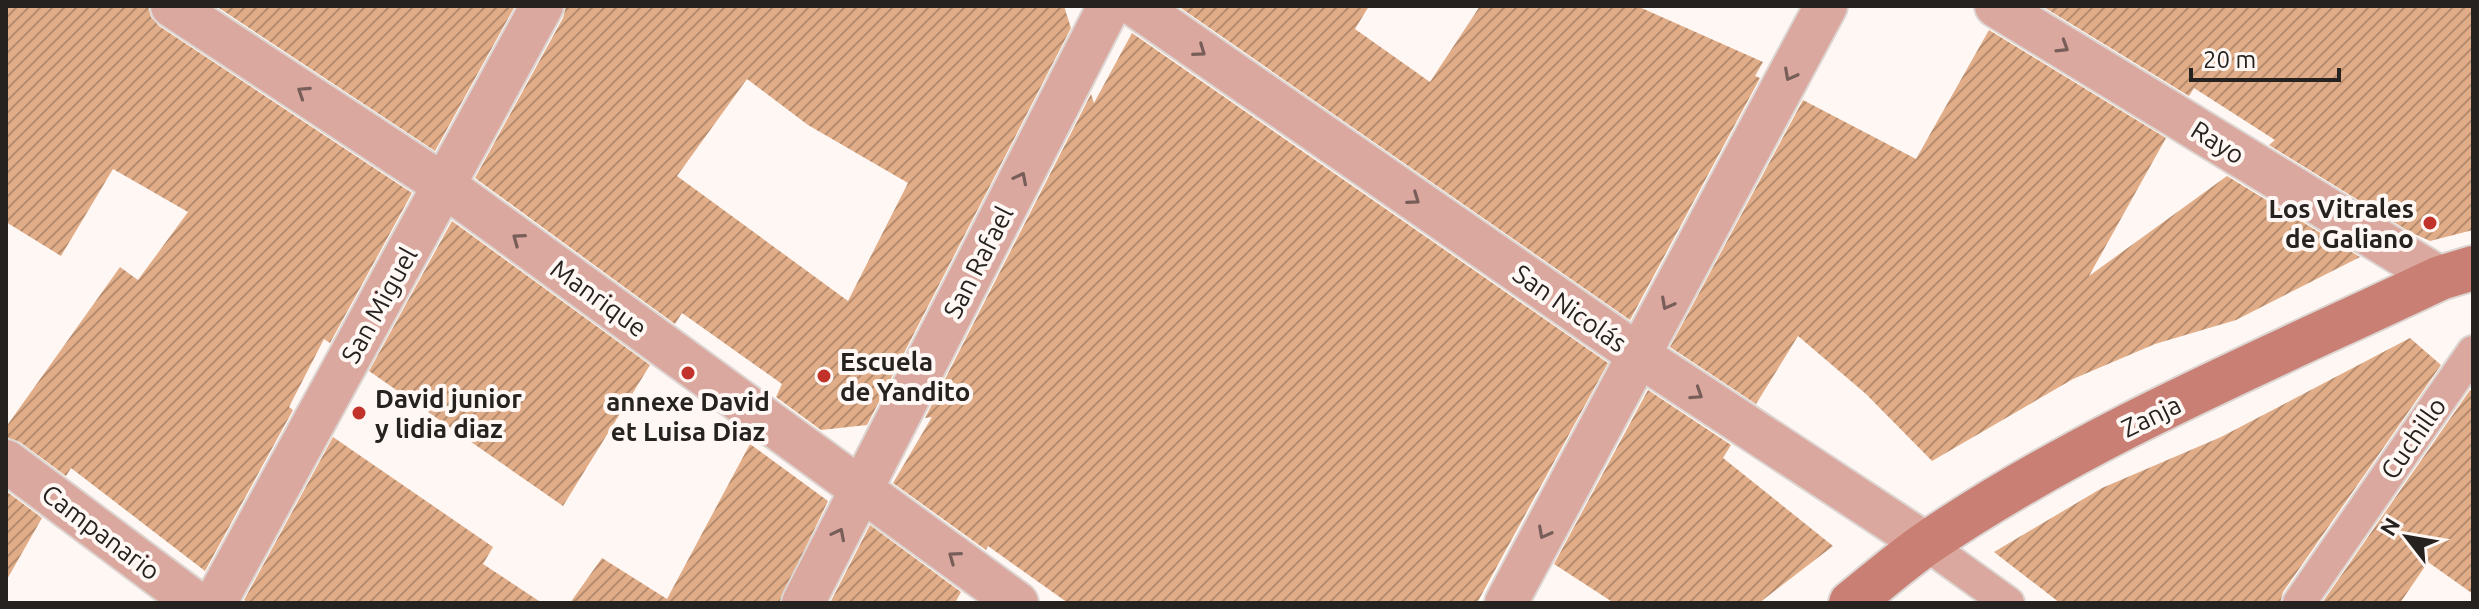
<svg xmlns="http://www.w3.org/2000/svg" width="2479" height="609" viewBox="0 0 2479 609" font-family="Ubuntu,sans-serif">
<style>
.building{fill:url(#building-hatch);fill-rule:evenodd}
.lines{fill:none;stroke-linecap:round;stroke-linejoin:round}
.pedestrian-casing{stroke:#dcd5d1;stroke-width:36}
.minor-casing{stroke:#dcd5d1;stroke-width:46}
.secondary-casing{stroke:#dcd5d1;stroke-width:48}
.pedestrian{stroke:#dba89f;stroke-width:32}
.minor{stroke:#dba89f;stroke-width:42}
.secondary{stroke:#c97f74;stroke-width:44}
.oneway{stroke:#775e59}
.poi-dot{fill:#c1332a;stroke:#fff7f3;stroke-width:3}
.labels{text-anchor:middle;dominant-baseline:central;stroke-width:8;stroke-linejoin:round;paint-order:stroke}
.street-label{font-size:26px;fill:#252220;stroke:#fff7f3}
.poi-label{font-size:26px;font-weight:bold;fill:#252220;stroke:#fff7f3;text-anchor:start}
</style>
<defs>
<pattern id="building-hatch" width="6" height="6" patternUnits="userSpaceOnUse" patternTransform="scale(2)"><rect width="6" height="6" fill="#e1ad88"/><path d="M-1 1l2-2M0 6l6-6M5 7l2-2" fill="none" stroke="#b68c6f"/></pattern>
</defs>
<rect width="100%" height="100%" fill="#fff7f3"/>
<!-- building -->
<path class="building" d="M6,6H148L151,17L159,26L412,193L330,343L324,339L289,407L293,410L205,571L71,468L66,476L20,442L6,437V427L120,267L138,280L188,212L113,169L61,256L6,222Z
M216,6H515L435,151Z
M566,6H1064L1071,28L867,425L821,430L776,397L782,384L682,313L675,324L475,178L563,18ZM747,79L808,125L908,183L848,301L677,176Z
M1178,6H1369L1355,29L1430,82L1480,6H1637L1763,62L1755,76L1760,78L1630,320Z
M2042,6H2473V230L2430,241L2410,232L2269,145L2275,140L2194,88L2189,96Z
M1989,30L2166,138L2089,276L2227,176L2360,257L2236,320L2155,344L2073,379L1932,461L1866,394L1798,336L1756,404L1670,347L1803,100L1916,159Z
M1132,33L1608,363L1477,603H1068L988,546L986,550L893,483L932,417L925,418L1091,94L1094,103Z
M452,221L650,365L563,506L369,371Z
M2410,338L2441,365L2283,592L2280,603H2060L1994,552L2102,488L2221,437Z
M1648,390L1731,445L1723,458L1833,546L1759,603H1614L1554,564Z
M2470,390L2473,392V594L2428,562L2400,603H2322Z
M333,437L493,547L483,564L542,603H248L244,600Z
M750,444L828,501L779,603H570L602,558L667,599Z
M6,491L42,518L6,581Z
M870,525L961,592L955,603H830Z"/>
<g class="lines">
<defs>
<path id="pedestrian" d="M1926,544L2008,603
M2299,603L2473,352"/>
<path id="minor" d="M172,6L445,186L1017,603
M1136,6L1640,356L1926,544
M1996,6L2440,278
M6,461L196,603
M215,603L542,6
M803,603L1109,6
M1506,603L1826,6"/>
<path id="secondary" d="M1851,603C1876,583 1901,561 1927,543C2086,435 2267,360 2440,278L2473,268"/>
</defs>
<!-- pedestrian casing -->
<use href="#pedestrian" class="pedestrian-casing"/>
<!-- minor casing -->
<use href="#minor" class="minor-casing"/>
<!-- secondary casing -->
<use href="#secondary" class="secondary-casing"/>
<!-- pedestrian -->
<use href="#pedestrian" class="pedestrian"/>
<!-- minor -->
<use href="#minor" class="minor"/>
<!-- secondary -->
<use href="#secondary" class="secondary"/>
</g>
<!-- one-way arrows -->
<defs><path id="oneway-chevron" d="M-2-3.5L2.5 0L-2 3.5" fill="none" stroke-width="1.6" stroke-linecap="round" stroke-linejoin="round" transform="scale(2)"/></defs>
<g class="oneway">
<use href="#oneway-chevron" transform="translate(2063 47) rotate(32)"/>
<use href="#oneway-chevron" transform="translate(1200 51) rotate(35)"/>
<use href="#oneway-chevron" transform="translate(1790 75) rotate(118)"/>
<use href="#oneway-chevron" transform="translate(303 92) rotate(-147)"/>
<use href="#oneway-chevron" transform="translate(1021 178) rotate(-63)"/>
<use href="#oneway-chevron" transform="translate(1414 199) rotate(35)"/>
<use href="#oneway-chevron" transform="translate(518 239) rotate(-144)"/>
<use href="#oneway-chevron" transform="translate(1667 304) rotate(118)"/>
<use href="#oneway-chevron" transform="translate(1697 394) rotate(33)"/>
<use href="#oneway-chevron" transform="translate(1544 533) rotate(118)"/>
<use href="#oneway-chevron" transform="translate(839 534) rotate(-63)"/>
<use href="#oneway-chevron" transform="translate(954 557) rotate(-144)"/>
</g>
<!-- markers -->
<g class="poi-dot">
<circle cx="2430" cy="223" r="8"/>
<circle cx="688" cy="373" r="8"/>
<circle cx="824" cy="376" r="8"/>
<circle cx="359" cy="413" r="8"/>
</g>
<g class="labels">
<!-- street labels -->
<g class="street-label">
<text transform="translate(2218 142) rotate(32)">Rayo</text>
<text transform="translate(978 262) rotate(-63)">San Rafael</text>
<text transform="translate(599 298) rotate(36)">Manrique</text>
<text transform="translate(379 305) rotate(-61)">San Miguel</text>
<text transform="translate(1570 308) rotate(35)">San Nicolás</text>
<text transform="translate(2151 416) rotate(-26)">Zanja</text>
<text transform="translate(2413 438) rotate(-55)">Cuchillo</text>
<text transform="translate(101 532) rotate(37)">Campanario</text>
</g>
<!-- poi labels -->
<g class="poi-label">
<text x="2414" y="208" text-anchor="end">Los Vitrales<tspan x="2414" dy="30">de Galiano</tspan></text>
<text x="840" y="361">Escuela<tspan x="840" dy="30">de Yandito</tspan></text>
<text x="375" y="398">David junior<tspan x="375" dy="30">y lidia diaz</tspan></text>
<text x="688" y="401" text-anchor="middle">annexe David<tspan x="688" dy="30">et Luisa Diaz</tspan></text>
</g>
</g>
<!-- border -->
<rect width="2479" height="609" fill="none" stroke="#252220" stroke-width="16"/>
<!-- north arrow -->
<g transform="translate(2407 537) rotate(301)" stroke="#fff7f3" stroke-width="6" paint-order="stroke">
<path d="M0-6L14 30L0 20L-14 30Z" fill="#252220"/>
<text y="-12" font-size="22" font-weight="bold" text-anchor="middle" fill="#252220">N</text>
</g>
<!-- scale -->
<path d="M2191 68v12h148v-12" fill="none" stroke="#252220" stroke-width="4"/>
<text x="2203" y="68" font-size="24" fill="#252220" stroke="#fff7f3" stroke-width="6" paint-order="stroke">20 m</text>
</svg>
